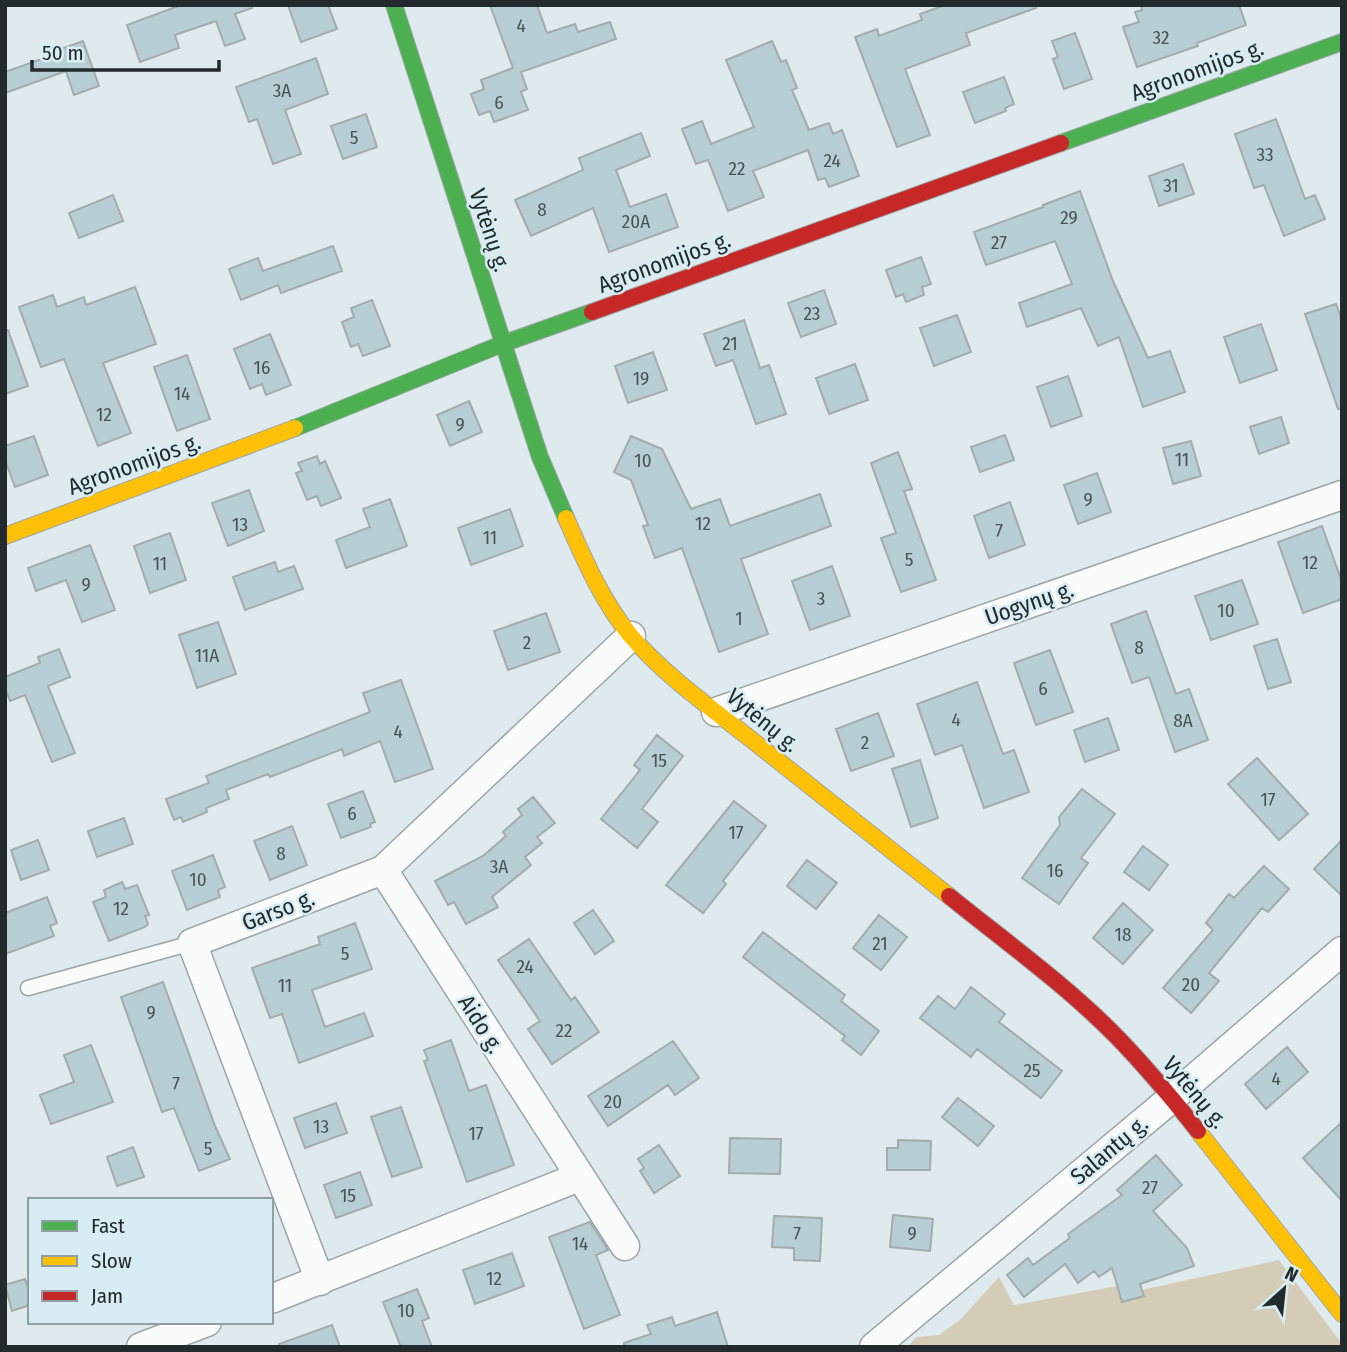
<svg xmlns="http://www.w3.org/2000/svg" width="1347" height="1352" viewBox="0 0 1347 1352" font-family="'Fira Sans Condensed',sans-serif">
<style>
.green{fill:#d5ccb8}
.building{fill:#b8ced5;stroke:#a3abae;stroke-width:2}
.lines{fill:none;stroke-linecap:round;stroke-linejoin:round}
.lane-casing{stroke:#9da5a8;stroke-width:17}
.street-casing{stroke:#9da5a8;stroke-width:31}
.fast-casing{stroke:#9da5a8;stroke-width:18}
.slow-casing{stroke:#9da5a8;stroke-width:18}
.jam-casing{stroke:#9da5a8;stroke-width:18}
.lane{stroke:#fafcfc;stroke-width:14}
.street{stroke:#fafcfc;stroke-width:28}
.fast{stroke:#4caf50;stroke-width:16}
.slow{stroke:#ffc107;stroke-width:16}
.jam{stroke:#c62828;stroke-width:16}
.labels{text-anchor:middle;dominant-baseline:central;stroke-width:5;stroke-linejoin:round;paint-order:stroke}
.number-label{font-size:19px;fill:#485357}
.street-label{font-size:23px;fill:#222a2d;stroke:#d8edf3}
</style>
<rect width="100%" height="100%" fill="#deeaed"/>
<!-- green -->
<path class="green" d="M1279,1260L1342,1344V1347H907L917,1337L939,1335L960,1320L999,1277L1014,1305L1117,1286L1123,1302L1144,1296L1142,1290Z"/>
<!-- building -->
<path class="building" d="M181,5H251L252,8L235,14L245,39L225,46L216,21L175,35L179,48L140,62L127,25Z
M288,5H328L337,29L301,42Z
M490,5H537L547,33L575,24L578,32L610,22L616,39L521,72L527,89L521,92L528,110L494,122L490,111L479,115L471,94L484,89L481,80L513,68Z
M945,5H1035L1036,8L966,33L970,45L905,69L930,135L897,147L855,37L877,29L879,36L922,20L920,14Z
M1141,5H1239L1246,25L1197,43L1198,46L1137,67L1123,27L1139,22L1135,12L1142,10Z
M1075,33L1092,79L1064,89L1053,59L1058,57L1052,41Z
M83,41L99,86L74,95L66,71L5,93V72L59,53L58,50Z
M772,41L781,62L786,60L797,88L792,90L809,130L829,123L833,134L842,130L859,176L829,187L825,178L818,180L808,150L753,171L764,197L728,211L708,160L696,164L682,129L702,121L711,144L754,127L726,60Z
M316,58L328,94L285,110L301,154L273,164L257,119L249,122L236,87Z
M1004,77L1014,104L1005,108L1006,111L975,123L963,92Z
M366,114L377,147L343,159L331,126Z
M1276,119L1305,199L1315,195L1325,219L1284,236L1264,185L1254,188L1235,134Z
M641,133L650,156L616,170L630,207L666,194L678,227L609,252L593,208L531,236L515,200L583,170L579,158Z
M1183,164L1194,194L1159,206L1149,176Z
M1080,191L1113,281L1148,358L1170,351L1185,392L1143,407L1119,337L1098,346L1081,308L1027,327L1019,303L1072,284L1055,241L986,265L974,232L1043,207V205Z
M113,195L123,221L79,238L69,213Z
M333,246L342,271L281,293L278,285L241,300L229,269L258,258L263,271Z
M921,257L931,284L922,287L924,295L906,302L903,294L896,297L886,270Z
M135,287L156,344L103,363L131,433L98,446L64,359L41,367L19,307L53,295L57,307L84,297L86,305Z
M824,290L836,324L801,337L788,303Z
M372,300L390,346L363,356L358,344L351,347L342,322L354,317L351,308Z
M1336,304L1342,320V409H1338L1305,314Z
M957,315L971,352L934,366L920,328Z
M744,320L760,368L769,365L786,414L756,424L733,360L716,366L704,334Z
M1261,324L1277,370L1240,383L1224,337Z
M5,330H8L28,386L5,394Z
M270,334L291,385L266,395L262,384L250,389L234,349Z
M653,352L667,390L628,403L615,366Z
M187,355L210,419L177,431L154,367Z
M855,364L868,400L829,414L816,378Z
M1068,376L1082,416L1051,427L1037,387Z
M469,401L482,432L450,446L437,415Z
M1281,417L1289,443L1259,454L1250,427Z
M1005,435L1014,460L980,472L971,447Z
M34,436L48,475L15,487L5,460V446Z
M631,436L662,449L691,509L720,499L730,526L820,494L831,526L741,559L768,634L719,652L682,548L655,558L643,526L648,525L631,480L614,472Z
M1191,441L1201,476L1173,484L1163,448Z
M898,452L912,489L904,491L936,580L901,592L881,538L896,533L871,463Z
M317,456L320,464L325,461L341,498L321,506L317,496L307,500L296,473L302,471L298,463Z
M1097,473L1111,512L1078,524L1064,485Z
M249,490L264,531L228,546L212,503Z
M390,499L407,546L346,568L336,540L370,527L363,509Z
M1010,502L1025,545L989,558L974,516Z
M510,509L523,546L471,565L458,528Z
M1322,526L1342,582V599L1303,613L1278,542Z
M170,533L186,580L150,593L134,546Z
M90,545L115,610L82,622L66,580L36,591L28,568Z
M275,562L278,572L294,566L303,589L245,610L233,577Z
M832,566L850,616L810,630L792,581Z
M1242,580L1258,624L1211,640L1195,596Z
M1146,611L1176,694L1189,689L1208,740L1175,752L1149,677L1132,683L1111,624Z
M546,613L560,652L508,670L494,631Z
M218,622L236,674L197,688L179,635Z
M1277,639L1291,682L1268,689L1254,646Z
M59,649L70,677L48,686L75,753L52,762L25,695L10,701L5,688V677L40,663L38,657Z
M1050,650L1073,712L1036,725L1014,663Z
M401,680L433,769L395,782L380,741L344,756L342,749L270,777L268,774L226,790L229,799L206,808L207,812L183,822L181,817L174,820L166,799L209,783L206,776L370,712L363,693Z
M977,682L1003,754L1014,750L1029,792L984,808L962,745L935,755L917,704Z
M878,713L894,756L851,771L836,729Z
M1108,718L1119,750L1085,762L1074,730Z
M657,735L683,756L642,809L658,822L637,848L601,819L640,770L634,765Z
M1257,758L1308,814L1279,840L1228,784Z
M920,760L938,818L911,827L892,769Z
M1082,789L1115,814L1081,858L1088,863L1059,904L1022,878L1060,825L1059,817Z
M363,791L375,822L370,824L371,827L341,838L328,804Z
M533,797L555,823L537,837L542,843L525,857L531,865L492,897L498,907L466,924L454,902L448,905L435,881L483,856L506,836L503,832L522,815L518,809Z
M734,801L766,826L723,881L726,884L703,913L666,885Z
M124,818L133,844L97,857L88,831Z
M292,826L307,865L270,880L254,841Z
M38,840L49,870L21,880L11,850Z
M1342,840V896L1314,869Z
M1143,846L1168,865L1149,890L1124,872Z
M213,855L225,887L218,890L220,897L187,910L172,871Z
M807,860L837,883L816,909L787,886Z
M1264,866L1289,889L1268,912L1262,908L1209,973L1219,981L1191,1013L1163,988L1213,930L1206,923L1229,894L1234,898Z
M122,882L125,889L137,885L149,915L145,916L148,924L145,927L109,941L93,902L106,897L104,890Z
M47,897L57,923L50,926L54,936L5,954V913Z
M1123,903L1153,930L1123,964L1093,938Z
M593,910L614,941L595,954L574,923Z
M879,915L907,937L881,970L853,948Z
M355,923L372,969L312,990L325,1027L364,1013L373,1036L299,1063L282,1014L270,1018L252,968L320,944L318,937Z
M763,932L845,995L841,1001L879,1031L861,1055L842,1040L845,1036L743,957Z
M529,939L571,1000L575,997L599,1032L552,1064L528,1029L540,1021L498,960Z
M163,982L215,1126L230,1159L199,1171L174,1108L162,1112L121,997Z
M971,987L1005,1014L999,1022L1062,1071L1041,1098L977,1049L971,1057L920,1018L938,996L955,1009Z
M451,1040L469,1091L486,1085L514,1165L467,1182L424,1061L428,1060L424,1050Z
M673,1041L699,1078L675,1095L668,1085L608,1126L588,1096Z
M91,1045L113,1102L51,1124L40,1095L74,1082L64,1055Z
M1287,1047L1308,1072L1266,1109L1245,1084Z
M958,1098L994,1126L978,1146L942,1117Z
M336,1103L347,1133L305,1148L294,1118Z
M401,1107L422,1167L392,1177L371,1117Z
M1342,1122V1201L1303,1158Z
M730,1138L781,1139L780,1174L729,1173Z
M898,1140L931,1141L930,1170H887V1148H898Z
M659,1145L680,1176L654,1193L640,1171L644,1168L638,1159Z
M133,1147L144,1177L117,1186L107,1157Z
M1156,1155L1182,1185L1153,1211L1187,1248L1194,1266L1140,1284L1144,1296L1122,1302L1112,1268L1099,1277L1094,1271L1078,1283L1065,1264L1024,1297L1007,1275L1028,1258L1033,1265L1070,1238L1068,1234L1122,1195L1117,1190Z
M360,1172L372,1205L336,1218L324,1185Z
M893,1215L933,1219L930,1251L890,1247Z
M774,1216L822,1218L820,1261L794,1260V1248L772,1247Z
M590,1222L608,1250L596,1255L620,1315L584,1329L549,1237Z
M512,1253L524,1286L475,1304L463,1270Z
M25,1279L30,1294V1305L12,1311L5,1285Z
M417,1289L429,1318L422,1321L432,1347H401L383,1302Z
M717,1312L728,1347H624V1343L651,1334L647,1325L672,1317L675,1326Z
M332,1325L340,1347H280L279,1344Z"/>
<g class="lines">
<defs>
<path id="lane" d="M28,988L192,943"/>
<path id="street" d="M716,712L1342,495
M383,870L625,1246
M320,1281L192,943L383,870L631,636
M271,1299L579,1177
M141,1347L207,1322
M874,1347L1172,1098L1342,951"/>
<path id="fast" d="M394,5L540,457L566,518
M1061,143L1342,42
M295,428L502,344L592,312"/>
<path id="slow" d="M566,518C584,559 602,601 630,635C664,675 711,708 752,740C817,792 883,844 949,896
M5,536L295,428
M1198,1131L1342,1314"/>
<path id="jam" d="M592,312L1061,143
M949,896C1006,942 1066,985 1117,1037C1146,1067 1172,1098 1198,1131"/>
</defs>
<!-- lane casing -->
<use href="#lane" class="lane-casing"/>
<!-- street casing -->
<use href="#street" class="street-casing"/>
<!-- fast casing -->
<use href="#fast" class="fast-casing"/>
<!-- slow casing -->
<use href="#slow" class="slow-casing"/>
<!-- jam casing -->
<use href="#jam" class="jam-casing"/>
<!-- lane -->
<use href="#lane" class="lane"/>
<!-- street -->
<use href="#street" class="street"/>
<!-- fast -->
<use href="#fast" class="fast"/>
<!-- slow -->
<use href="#slow" class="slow"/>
<!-- jam -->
<use href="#jam" class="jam"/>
</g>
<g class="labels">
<!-- number labels -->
<g class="number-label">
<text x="521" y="25">4</text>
<text x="1161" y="37">32</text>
<text x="282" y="90">3A</text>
<text x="499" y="102">6</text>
<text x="354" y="137">5</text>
<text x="1265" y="154">33</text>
<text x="832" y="160">24</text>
<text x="737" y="168">22</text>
<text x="1171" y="185">31</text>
<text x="542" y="209">8</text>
<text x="1069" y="217">29</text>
<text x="636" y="221">20A</text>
<text x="999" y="242">27</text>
<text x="812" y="313">23</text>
<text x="730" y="343">21</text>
<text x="262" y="367">16</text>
<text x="641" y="378">19</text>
<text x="182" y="393">14</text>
<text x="104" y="414">12</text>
<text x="460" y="424">9</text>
<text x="1182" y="459">11</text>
<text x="643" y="460">10</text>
<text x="1088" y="499">9</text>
<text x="703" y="523">12</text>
<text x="240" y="524">13</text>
<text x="999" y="530">7</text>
<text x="490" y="537">11</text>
<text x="909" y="559">5</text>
<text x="1310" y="562">12</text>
<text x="160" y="563">11</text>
<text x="86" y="584">9</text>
<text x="821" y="598">3</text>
<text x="1226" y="610">10</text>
<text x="739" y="618">1</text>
<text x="527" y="642">2</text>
<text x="1139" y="647">8</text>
<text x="207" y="655">11A</text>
<text x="1043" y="688">6</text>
<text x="956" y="719">4</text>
<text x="1183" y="720">8A</text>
<text x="398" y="731">4</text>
<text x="865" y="742">2</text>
<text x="659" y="760">15</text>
<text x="1268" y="799">17</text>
<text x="352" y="813">6</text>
<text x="736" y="832">17</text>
<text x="281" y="853">8</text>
<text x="499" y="866">3A</text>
<text x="1055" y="870">16</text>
<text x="198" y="879">10</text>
<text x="121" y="908">12</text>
<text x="1123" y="934">18</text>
<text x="880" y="943">21</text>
<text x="345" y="953">5</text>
<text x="525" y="966">24</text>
<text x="1191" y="984">20</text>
<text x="285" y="985">11</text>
<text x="151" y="1012">9</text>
<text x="564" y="1030">22</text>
<text x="1032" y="1070">25</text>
<text x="1276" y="1078">4</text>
<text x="176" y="1083">7</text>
<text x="613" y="1101">20</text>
<text x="321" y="1126">13</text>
<text x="476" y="1133">17</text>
<text x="208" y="1148">5</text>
<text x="1150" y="1187">27</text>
<text x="348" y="1195">15</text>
<text x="797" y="1233">7</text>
<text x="912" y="1233">9</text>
<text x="580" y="1243">14</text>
<text x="494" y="1278">12</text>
<text x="406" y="1310">10</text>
</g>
<!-- street labels -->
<g class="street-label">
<text transform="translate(1197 70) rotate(-20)">Agronomijos g.</text>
<text transform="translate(490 230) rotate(72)">Vytėnų g.</text>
<text transform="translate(664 262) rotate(-20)">Agronomijos g.</text>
<text transform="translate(134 464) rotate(-20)">Agronomijos g.</text>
<text transform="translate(1029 603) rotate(-19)">Uogynų g.</text>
<text transform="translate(763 720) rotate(39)">Vytėnų g.</text>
<text transform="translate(278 910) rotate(-21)">Garso g.</text>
<text transform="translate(481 1024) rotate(58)">Aido g.</text>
<text transform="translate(1195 1092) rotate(50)">Vytėnų g.</text>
<text transform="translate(1109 1150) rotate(-40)">Salantų g.</text>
</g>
</g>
<!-- border -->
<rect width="1347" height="1352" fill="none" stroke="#222a2d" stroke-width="14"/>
<!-- legend -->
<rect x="28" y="1198" width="245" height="126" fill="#d8edf3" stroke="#8f9fa4" stroke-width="2"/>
<rect x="42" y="1221" width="35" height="10" fill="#4caf50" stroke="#8f9fa4" stroke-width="2"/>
<text x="91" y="1233" font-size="21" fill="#222a2d">Fast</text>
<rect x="42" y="1256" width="35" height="10" fill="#ffc107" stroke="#8f9fa4" stroke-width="2"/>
<text x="91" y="1268" font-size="21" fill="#222a2d">Slow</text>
<rect x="42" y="1291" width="35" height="10" fill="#c62828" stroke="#8f9fa4" stroke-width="2"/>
<text x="91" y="1303" font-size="21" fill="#222a2d">Jam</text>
<!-- north arrow -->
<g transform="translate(1284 1289) rotate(27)" stroke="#d8edf3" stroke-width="5" paint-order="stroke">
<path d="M0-5L12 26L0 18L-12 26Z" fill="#222a2d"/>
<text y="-10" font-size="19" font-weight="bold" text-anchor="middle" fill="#222a2d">N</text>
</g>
<!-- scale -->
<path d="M32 60v10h187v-10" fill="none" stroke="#222a2d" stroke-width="3.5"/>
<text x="42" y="60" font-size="21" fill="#222a2d" stroke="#d8edf3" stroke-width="5" paint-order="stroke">50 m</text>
</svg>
